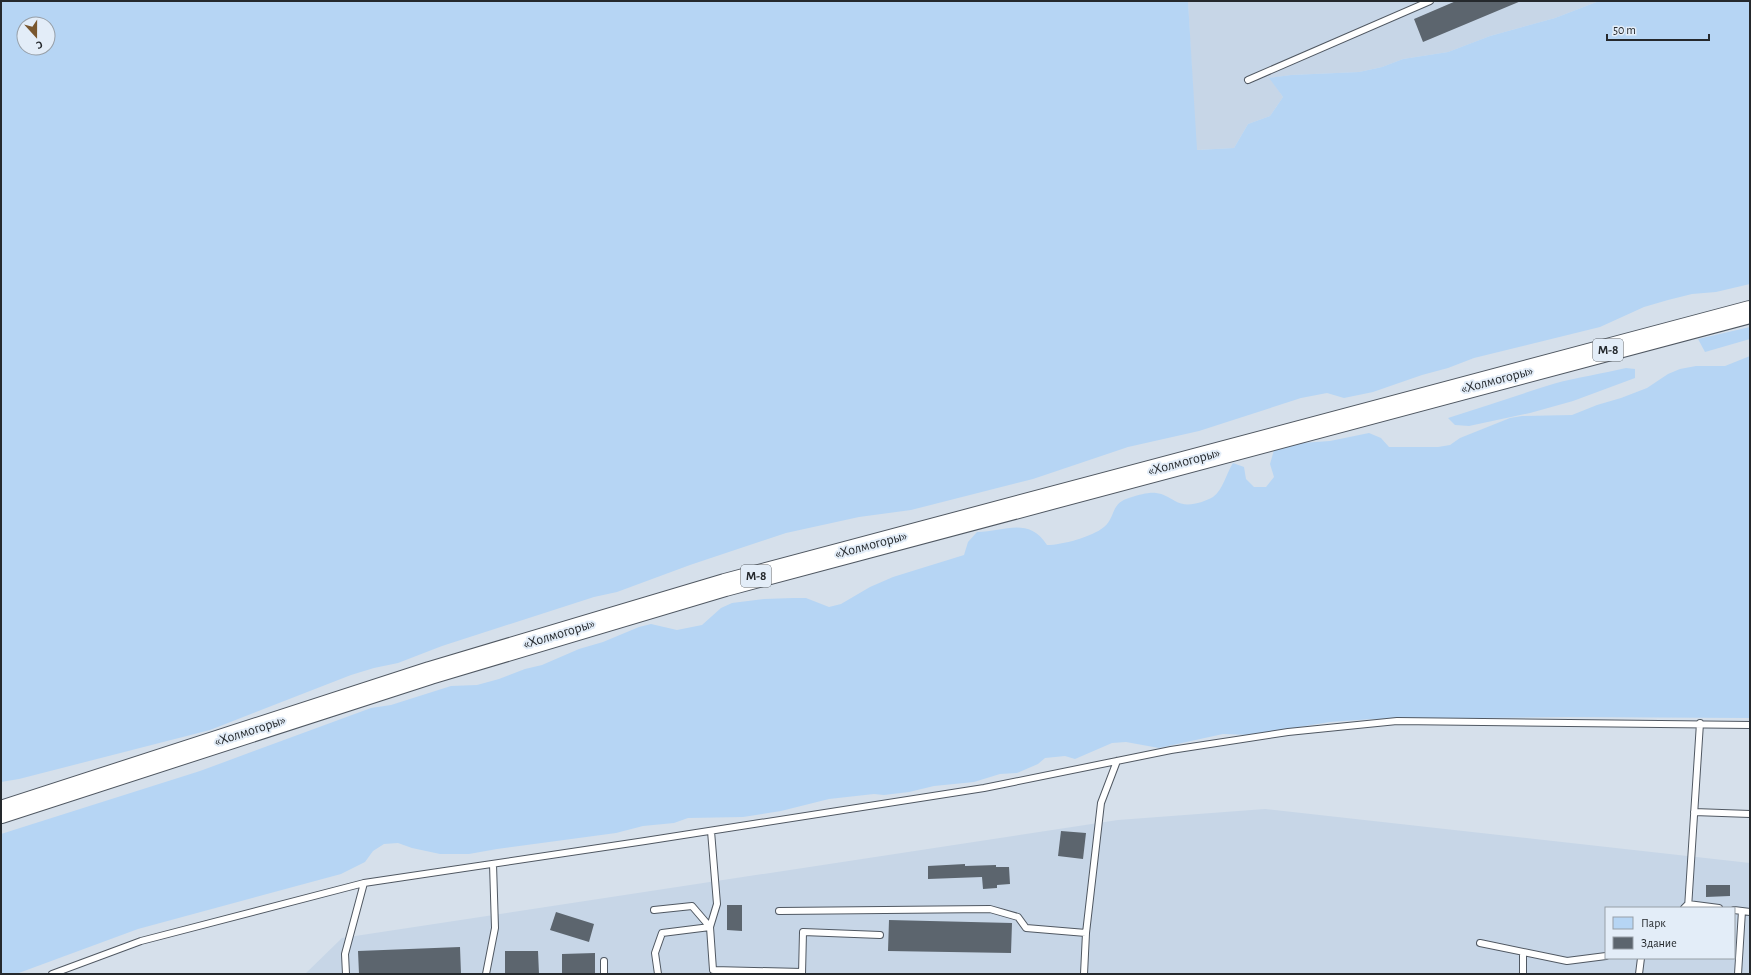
<svg xmlns="http://www.w3.org/2000/svg" width="1751" height="975" viewBox="0 0 1751 975" font-family="'Alegreya Sans',sans-serif">
<style>
.built{fill:#c7d6e7;fill-rule:evenodd}
.green{fill:#b6d5f4;fill-rule:evenodd}
.building{fill:#5c656e}
.lines{fill:none;stroke-linecap:round;stroke-linejoin:round}
.lane-casing{stroke:#505862;stroke-width:8}
.highway-casing{stroke:#505862;stroke-width:24}
.lane{stroke:#fff;stroke-width:6}
.highway{stroke:#fff;stroke-width:22}
.labels{text-anchor:middle;dominant-baseline:central;stroke-width:4;stroke-linejoin:round;paint-order:stroke}
.shield{fill:#e3edf8;stroke:#5e646a;stroke-width:1}
.shield-label{font-size:13px;font-weight:bold;fill:#25292d}
.street-label{font-size:14px;fill:#25292d;stroke:#e3edf8}
</style>
<rect width="100%" height="100%" fill="#d6e0eb"/>
<!-- built -->
<path class="built" d="M1188,1H1599L1555,18L1490,36L1448,52L1403,59L1382,67L1359,72L1291,75L1270,78L1283,97L1270,116L1248,124L1234,148L1196,150Z
M1265,809L1750,863V974H305L342,938L1118,820ZM1606,908H1734V958H1606Z"/>
<!-- green -->
<path class="green" d="M1,1H1188L1197,150L1234,148L1248,124L1270,116L1283,97L1269,78L1291,75L1359,72L1382,67L1403,59L1448,52L1490,36L1555,18L1599,1H1750V284L1716,292L1692,294L1668,300L1644,307L1600,327L1474,358L1448,368L1422,375L1373,392L1344,398L1327,393L1301,398L1199,431L1128,447L1033,479L911,510L859,517L786,533L690,565L617,592L594,597L442,646L398,663L374,668L351,675L210,730L19,779L1,782ZM24,24H48V48H24Z
M1750,327V339L1705,352L1698,339Z
M1750,356V718L1566,717L1372,719L1330,722L1249,735L1223,734L1159,748L1126,742L1112,743L1075,759L1065,756L1045,758L1038,764L1017,773L1000,774L974,782L934,786L909,792L884,795L874,794L829,799L781,811L743,817L688,818L674,823L643,826L616,833L497,849L469,854H440L412,848L398,843L384,844L373,851L365,862L341,874L138,929L16,974H1V834L200,771L371,708L391,705L451,686L477,685L499,679L525,669L542,665L579,649L603,642L639,627L651,624L677,630L702,625L721,608L732,603L764,599L793,598H806L829,607L841,604L870,587L893,577L964,555L968,542L977,532C1004,532 1028,516 1047,545C1062,545 1092,537 1104,527C1117,516 1109,503 1132,497C1139,495 1149,492 1156,493C1164,494 1168,497 1175,501C1186,508 1202,503 1213,497C1223,490 1226,474 1233,463L1244,467L1246,479L1254,487H1266L1274,477L1270,464L1274,450L1301,443L1330,441L1369,433L1381,438L1389,447H1438L1450,445L1460,438L1510,418L1522,416L1572,415L1597,405L1621,398L1647,388L1668,374L1680,369L1696,366H1725Z
M1626,368L1635,369V378L1573,401L1530,413L1469,426L1455,425L1448,418C1483,407 1518,395 1553,384C1577,377 1602,374 1626,368Z"/>
<!-- building -->
<path class="building" d="M1456,1H1521L1423,42L1414,19Z
M1061,831L1086,833L1083,859L1058,856Z
M965,864V866L996,865V867H1009L1010,884L997,885V888L983,889L982,877L928,879V866Z
M1706,885H1730V896L1706,897Z
M727,905H742V931L727,930Z
M556,912L594,924L589,942L550,930Z
M889,920L1012,923L1011,953L888,951Z
M460,947L461,974H359L358,951Z
M505,951H538L539,974H505Z
M595,953V974H562V954Z"/>
<g class="lines">
<defs>
<path id="lane" d="M1248,80L1430,1
M1694,812L1750,814
M1684,908L1688,904L1719,908
M1688,908L1700,723
M654,910L692,906L710,927L713,970L802,972
M1734,910L1750,912
M779,911L990,909L1018,917L1026,928L1086,933
M1480,943L1567,961L1606,956
M604,961V974
M52,974L141,941L364,883L645,841L984,788L1171,750L1288,732L1397,721L1750,725
M346,974L345,954L364,883
M486,974L495,928L493,864
M658,974L655,953L662,933L710,927L717,904L711,831
M802,974L803,932L880,935
M1084,974L1086,933L1101,803L1117,761
M1523,974V954
M1639,974L1641,958
M1738,974L1742,911"/>
<path id="highway" d="M1,812L430,673L725,585L1750,312"/>
</defs>
<!-- lane casing -->
<use href="#lane" class="lane-casing"/>
<!-- highway casing -->
<use href="#highway" class="highway-casing"/>
<!-- lane -->
<use href="#lane" class="lane"/>
<!-- highway -->
<use href="#highway" class="highway"/>
</g>
<g class="labels">
<!-- shield labels -->
<g class="shield">
<rect x="1593" y="339" width="30" height="22" rx="3"/>
<rect x="741" y="565" width="30" height="22" rx="3"/>
</g>
<g class="shield-label">
<text x="1608" y="350">М-8</text>
<text x="756" y="576">М-8</text>
</g>
<!-- street labels -->
<g class="street-label">
<text transform="translate(1497 380) rotate(-15)">«Холмогоры»</text>
<text transform="translate(1184 462) rotate(-15)">«Холмогоры»</text>
<text transform="translate(871 545) rotate(-15)">«Холмогоры»</text>
<text transform="translate(559 634) rotate(-17)">«Холмогоры»</text>
<text transform="translate(250 731) rotate(-18)">«Холмогоры»</text>
</g>
</g>
<!-- border -->
<rect width="1751" height="975" fill="none" stroke="#25292d" stroke-width="4"/>
<!-- legend -->
<rect x="1605" y="907" width="130" height="52" fill="#e3edf8" stroke="#979fa7"/>
<rect x="1613" y="917" width="20" height="12" fill="#b6d5f4" stroke="#979fa7"/>
<text x="1641" y="927" font-size="12" fill="#25292d">Парк</text>
<rect x="1613" y="937" width="20" height="12" fill="#5c656e" stroke="#979fa7"/>
<text x="1641" y="947" font-size="12" fill="#25292d">Здание</text>
<!-- north arrow -->
<g transform="translate(36 36) rotate(159)"><circle r="19" fill="#e3edf8" stroke="#979fa7"/>
<path d="M0-3L7 15L0 10L-7 15Z" fill="#79572f"/>
<text y="-6" font-size="11" font-weight="bold" text-anchor="middle" fill="#25292d">С</text>
</g>
<!-- scale -->
<path d="M1607 34v6h102v-6" fill="none" stroke="#25292d" stroke-width="2"/>
<text x="1613" y="34" font-size="12" fill="#25292d" stroke="#e3edf8" stroke-width="3" paint-order="stroke">50 m</text>
</svg>
